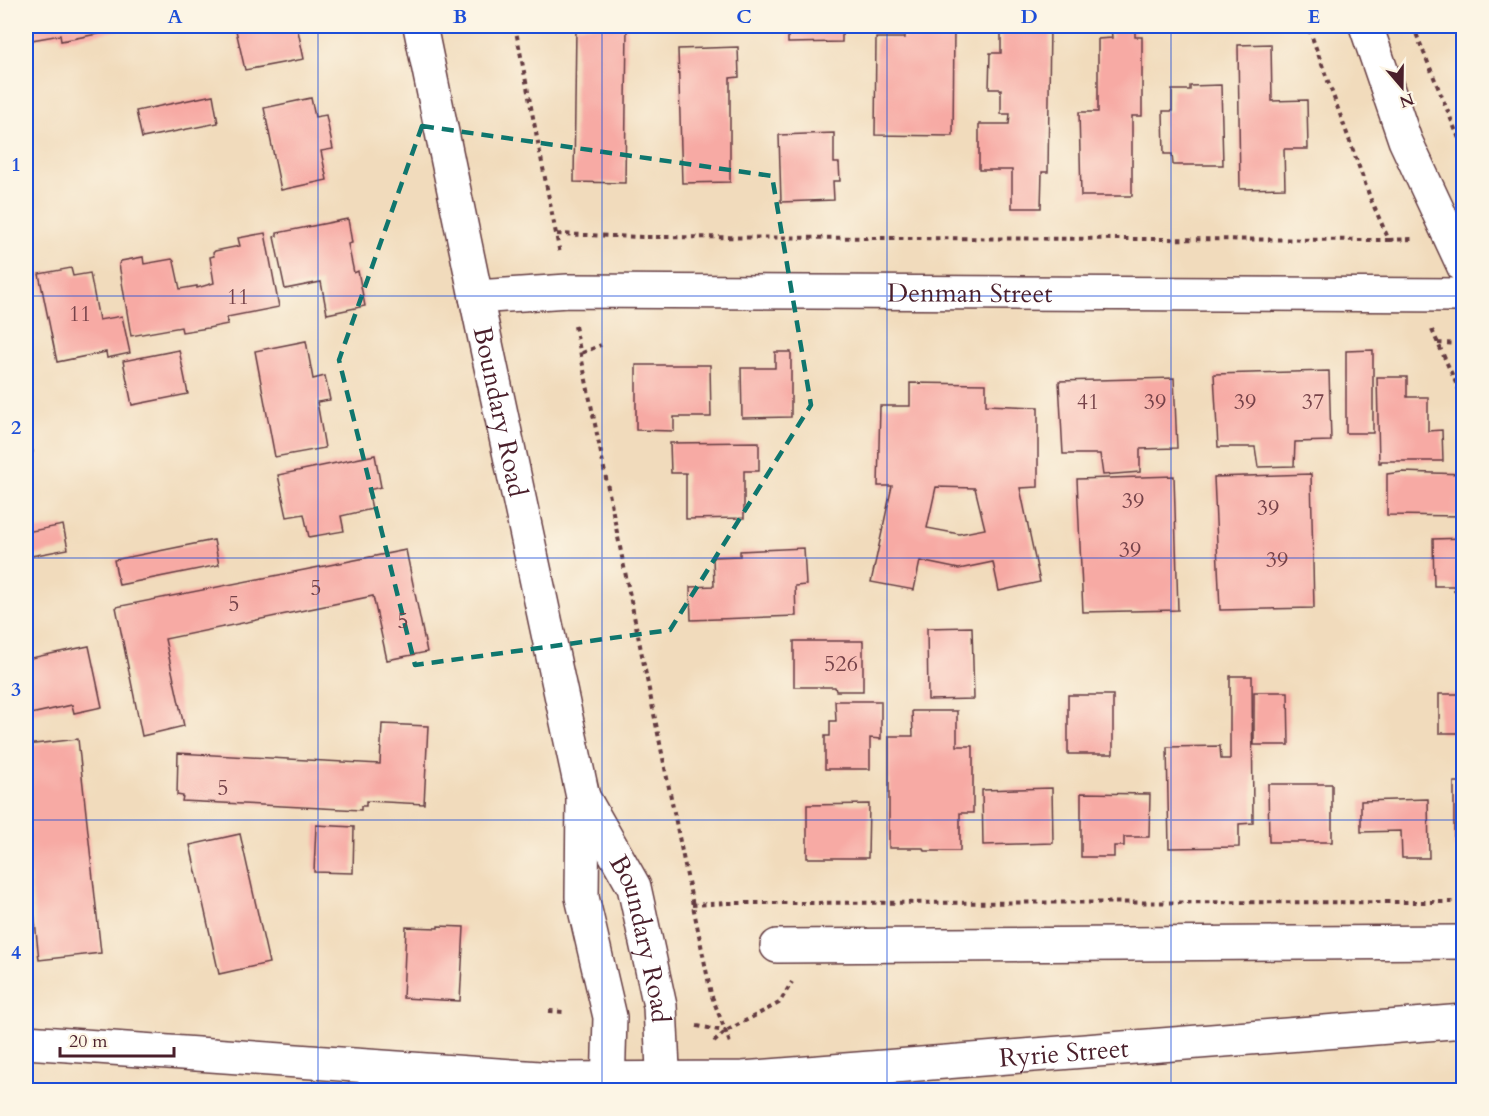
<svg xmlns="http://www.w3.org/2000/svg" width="1489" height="1116" viewBox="0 0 1489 1116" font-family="Cardo,serif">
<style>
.building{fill:#f7aaa4;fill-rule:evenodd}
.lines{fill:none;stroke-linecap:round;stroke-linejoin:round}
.street-casing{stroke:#633b41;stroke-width:36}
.secondary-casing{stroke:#633b41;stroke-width:36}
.path{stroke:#633b41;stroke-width:4;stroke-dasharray:4.5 4.5;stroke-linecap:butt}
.street{stroke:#fff;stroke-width:33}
.secondary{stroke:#fff;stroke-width:33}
.marked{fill:none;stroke:#0f766e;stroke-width:4.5;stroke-dasharray:12 8;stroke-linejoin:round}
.grid{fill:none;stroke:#1d4ed8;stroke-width:1.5;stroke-opacity:0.55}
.labels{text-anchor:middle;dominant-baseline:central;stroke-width:6;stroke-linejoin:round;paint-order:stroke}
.number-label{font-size:22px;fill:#754249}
.street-label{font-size:26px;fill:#4a1f2b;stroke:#fcf5e5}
.neatline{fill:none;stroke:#1d4ed8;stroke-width:2}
.grid-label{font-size:20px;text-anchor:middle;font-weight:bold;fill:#1d4ed8}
</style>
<rect width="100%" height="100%" fill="#fcf5e5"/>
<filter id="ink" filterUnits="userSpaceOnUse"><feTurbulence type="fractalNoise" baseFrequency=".0167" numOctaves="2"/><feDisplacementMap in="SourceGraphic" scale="12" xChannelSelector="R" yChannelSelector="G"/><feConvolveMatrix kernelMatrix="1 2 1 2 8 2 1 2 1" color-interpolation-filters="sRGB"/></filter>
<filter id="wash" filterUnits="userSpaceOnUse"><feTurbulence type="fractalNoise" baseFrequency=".008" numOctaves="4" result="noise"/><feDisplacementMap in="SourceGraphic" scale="24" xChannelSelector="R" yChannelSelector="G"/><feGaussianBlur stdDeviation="1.35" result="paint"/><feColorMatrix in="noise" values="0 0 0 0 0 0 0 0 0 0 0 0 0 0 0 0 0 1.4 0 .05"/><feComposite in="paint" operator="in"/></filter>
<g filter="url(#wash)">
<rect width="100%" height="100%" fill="#f1dbbc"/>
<g id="blocks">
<!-- building -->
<path class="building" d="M26,26H122L123,29L61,41L60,35L26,41Z
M235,26H297L304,59L245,70Z
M576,26H627L625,183L574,182Z
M788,26H842V42L788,43Z
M905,26H954L953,136L875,135L876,38H905Z
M1001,26H1050L1048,172H1042L1041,208H1012V170H979V124H1009L1010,114H1001V89H989L990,53H1001Z
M1077,26H1106V31H1077Z
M1111,26H1135V37H1142V116H1132V196H1081L1079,112H1098V39L1112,38Z
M1271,44L1272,101L1307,100L1308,149H1284L1285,188L1240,189L1238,45Z
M738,47L739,77L730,78V182L682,183L678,49Z
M1221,85L1223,165H1173L1172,154H1164L1163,111H1172V90H1190V86Z
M213,95L218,123L142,138L136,111Z
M311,98L315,117L326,115L333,149L321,151L327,180L281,190L264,108Z
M834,133V163H839L840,181H833L834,200L781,202L779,135Z
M348,219L352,243L348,244L354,273L358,271L365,306L327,314L321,282L285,289L274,237L277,236V233Z
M265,233L279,307L227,317L228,324L208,328L182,332L181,327L131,336L119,264L121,261L143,257L144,264L172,259L174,261L180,289L197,286V288L214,283L210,257L214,256L213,253L215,251L240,246L238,238Z
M71,268L73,276L90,273L99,320L122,316L130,353L107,358L106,352L57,362L39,274Z
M306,341L313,379L325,376L330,400L317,402L325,448L275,457L255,351Z
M179,350L188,394L132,405L123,361Z
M1373,350V433H1346V351Z
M775,352H791V417L742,418L741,368H775Z
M636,365H710L711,417H674V431L636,430Z
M1329,371L1331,441L1295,442L1294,466L1258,467L1255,447H1218L1214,374Z
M1377,377H1407V397H1428V431L1442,430L1443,461H1381V463H1379Z
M1174,378L1177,448L1140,449V472L1103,475L1100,454H1063L1059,381Z
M910,383L986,384V405L1038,407V487L1020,488L1040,582L999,591L993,562L959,569L920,561L914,590L871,582L892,486H878L880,406H910ZM936,487L975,488L985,529L959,534L927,528Z
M26,425L33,452L26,454Z
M759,442V471H744V518L686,519V473H671L670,443Z
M375,455L381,487L368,490L372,509L341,516L344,531L309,537L304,514L287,517L278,475Z
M1402,472L1464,474V516L1387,515V474Z
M1311,474L1314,608L1220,610L1214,477Z
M1174,476L1178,610L1083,612L1077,479Z
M63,525L68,549L26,557V532Z
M1464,538V591H1454V586H1434L1433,539Z
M214,540L219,565L119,585L114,560Z
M804,548L806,585L795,586L796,616L691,620L690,587L714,586L713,557L740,556V551Z
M406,550L427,652L387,660L373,596L165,639L184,726L142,736L116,607Z
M972,627L974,699L928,700L927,628Z
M794,641H863V691H836L835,687H794Z
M89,646L102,707L74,713L72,705L26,715V659Z
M1230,676H1252L1253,823L1239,824V847L1169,848L1167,747L1220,746L1221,759H1230Z
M1254,692H1288L1289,745H1254Z
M1439,694H1464V733H1439Z
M1068,695H1113V754H1068Z
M835,701H881V739L870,738V769H825V736H830V721H836Z
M912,711H957V746H973V813H960V851H924L923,848H889V736H913Z
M382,724L428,726L424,804L366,801V806H361V810L182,801L183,796L177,795L178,753L380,764Z
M78,739L101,953L39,960L28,854H29L26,821V745Z
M1454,782H1464V848H1454Z
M1268,784H1332V842H1269Z
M1052,788L1053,843L983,845L982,790Z
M1081,793L1150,794L1149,837H1124V846H1114V857H1081Z
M1428,799L1429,858H1402L1401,831L1361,832V801Z
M869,804L868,858H807V805Z
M316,825L354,827L353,873L314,872Z
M240,834L269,963L219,974L190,845Z
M438,926L464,927L460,1001L403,998L406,927L438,928Z"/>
</g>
</g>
<g filter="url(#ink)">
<use href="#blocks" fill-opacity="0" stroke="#633b41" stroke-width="1.5"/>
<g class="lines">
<defs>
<g id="street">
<path d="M1366,26L1405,140L1464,267"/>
<path id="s1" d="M476,297L568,291L1464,295"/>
<path d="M777,946L1464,942"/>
</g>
<g id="secondary">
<path id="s2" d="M420,26L476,297L583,797L582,897L610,1017L608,1090"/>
<path id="s3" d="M584,799L634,887L660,1006L664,1090"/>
<path id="s4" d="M26,1042L554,1079L743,1078L1464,1021"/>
</g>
</defs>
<!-- street casing -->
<use href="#street" class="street-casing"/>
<!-- secondary casing -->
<use href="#secondary" class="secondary-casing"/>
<!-- path -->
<path class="path" d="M515,26L560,254
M1413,26L1464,151
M557,234L642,237L1389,240L1371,200L1308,26
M1389,240L1412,239
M575,326L711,994L730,1043
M1432,330L1464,401
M1438,343L1464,344
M582,353L601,345
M692,905L729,903L1464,902
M549,1011L564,1012
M697,1026L725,1031
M714,1042L726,1031L779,1003L792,982"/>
<!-- street -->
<use href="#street" class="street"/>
<!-- secondary -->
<use href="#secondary" class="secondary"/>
</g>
</g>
<!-- marked area -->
<path class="marked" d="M422,126L772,176L811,405L670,630L415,665L339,360Z"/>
<!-- grid -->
<path class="grid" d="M318,26V1090M602,26V1090M887,26V1090M1171,26V1090M26,296H1464M26,558H1464M26,820H1464"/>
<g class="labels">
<!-- number labels -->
<g class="number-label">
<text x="238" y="297">11</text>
<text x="80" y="314">11</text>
<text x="1088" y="402">41</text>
<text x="1155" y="402">39</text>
<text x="1245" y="402">39</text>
<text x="1313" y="402">37</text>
<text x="1133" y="501">39</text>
<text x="1268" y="508">39</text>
<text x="1130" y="550">39</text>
<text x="1277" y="560">39</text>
<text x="316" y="588">5</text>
<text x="234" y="604">5</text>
<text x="403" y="621">5</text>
<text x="841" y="664">526</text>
<text x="223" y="788">5</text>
</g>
<!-- street labels -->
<g class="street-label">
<text stroke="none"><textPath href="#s1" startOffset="494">Denman Street</textPath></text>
<text stroke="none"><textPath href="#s2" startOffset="394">Boundary Road</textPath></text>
<text stroke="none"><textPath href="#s3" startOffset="153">Boundary Road</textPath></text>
<text stroke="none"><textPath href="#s4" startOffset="1040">Ryrie Street</textPath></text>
</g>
</g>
<!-- margin -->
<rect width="1489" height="1116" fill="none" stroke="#fcf5e5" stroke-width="66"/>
<!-- north arrow -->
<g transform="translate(1402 87) rotate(160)" stroke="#fcf5e5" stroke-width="4.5" paint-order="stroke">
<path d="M0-4.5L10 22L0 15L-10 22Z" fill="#4a1f2b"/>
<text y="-9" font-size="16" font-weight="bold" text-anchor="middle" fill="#4a1f2b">N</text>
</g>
<!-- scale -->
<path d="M60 1047v9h114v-9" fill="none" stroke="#4a1f2b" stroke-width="3"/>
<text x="69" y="1047" font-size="18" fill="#4a1f2b" stroke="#fcf5e5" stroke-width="4.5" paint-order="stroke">20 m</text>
<rect x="33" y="33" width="1423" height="1050" class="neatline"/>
<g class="grid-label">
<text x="175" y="23">A</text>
<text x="460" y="23">B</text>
<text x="744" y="23">C</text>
<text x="1029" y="23">D</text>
<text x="1314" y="23">E</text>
<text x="16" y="171">1</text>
<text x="16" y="434">2</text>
<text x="16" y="696">3</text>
<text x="16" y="959">4</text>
</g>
</svg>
